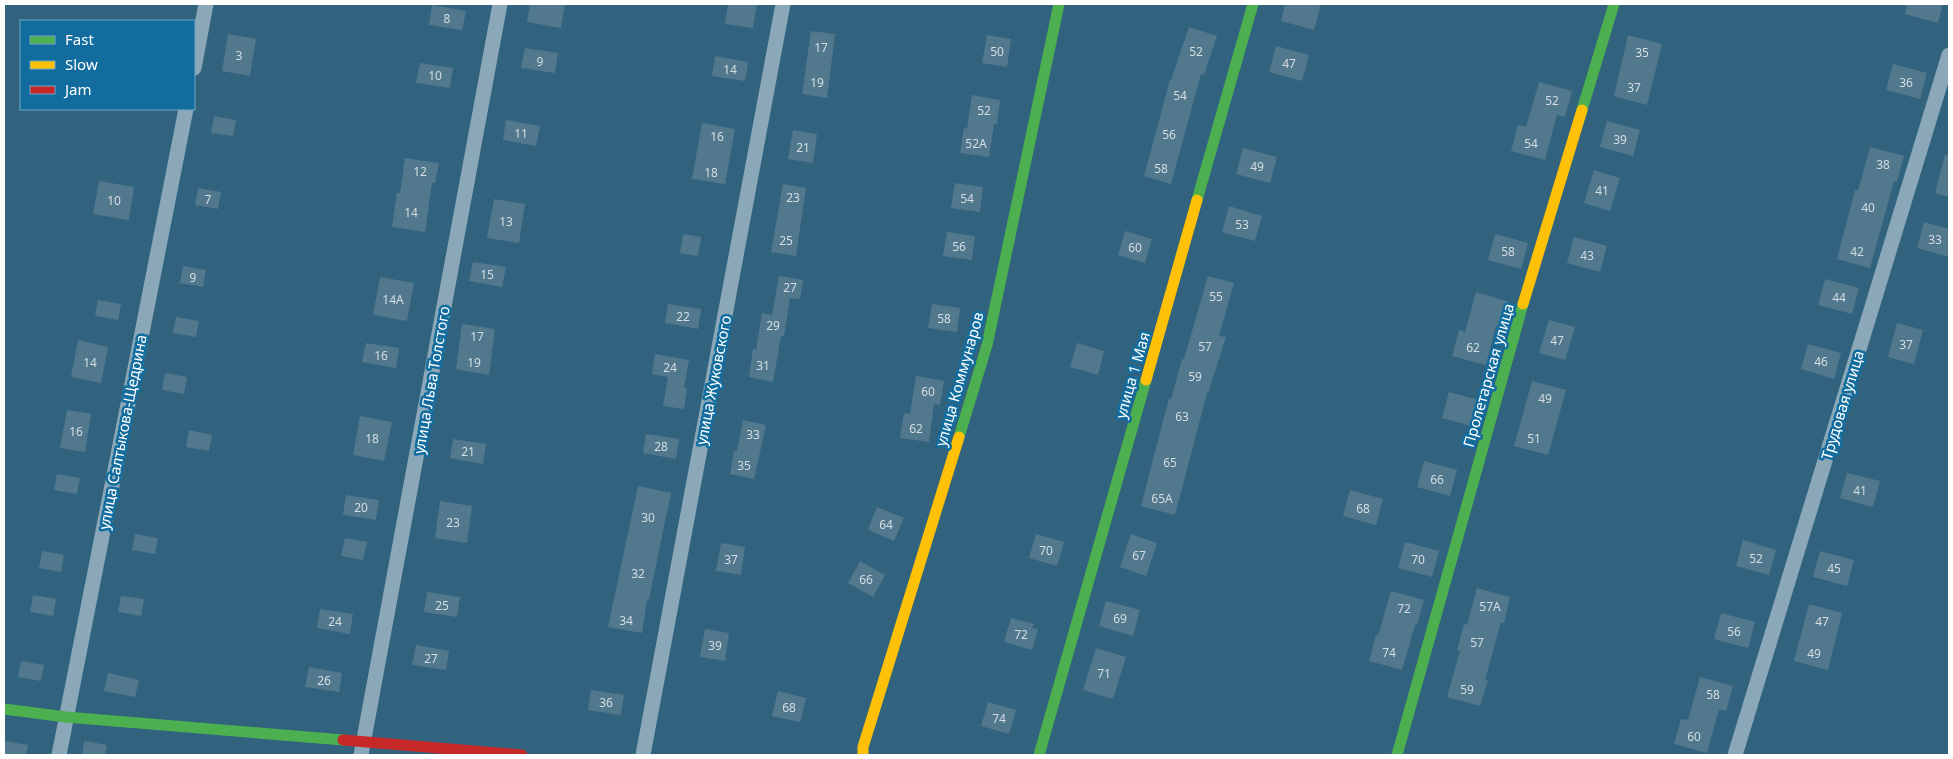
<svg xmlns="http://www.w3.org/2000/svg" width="1953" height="759" viewBox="0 0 1953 759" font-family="'Noto Sans',sans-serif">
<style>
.building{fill:#51788d}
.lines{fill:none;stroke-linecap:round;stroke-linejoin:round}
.street{stroke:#8aa8b8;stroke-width:15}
.fast{stroke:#4caf50;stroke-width:11}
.slow{stroke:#ffc107;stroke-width:11}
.jam{stroke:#c62828;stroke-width:11}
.labels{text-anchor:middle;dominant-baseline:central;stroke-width:5;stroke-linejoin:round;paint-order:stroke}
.number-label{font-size:12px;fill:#d4dde2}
.street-label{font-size:15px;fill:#fff;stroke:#126d9e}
</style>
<rect width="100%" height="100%" fill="#32637e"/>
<!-- building -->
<path class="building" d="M530,4H565L561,28L527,22Z
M728,4H757L753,28L725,24Z
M1285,4H1321L1314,30L1281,21Z
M1907,4H1943L1938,23L1905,14Z
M432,5L466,11L462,30L429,25Z
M1189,27L1217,36L1204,75L1201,74L1171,184L1144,176L1170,80H1171Z
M811,31L835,34L827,98L802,94Z
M228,34L256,39L250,76L222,71Z
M987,35L1011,39L1007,67L982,63Z
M1628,35L1662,44L1647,105L1614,96Z
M1276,46L1309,55L1302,81L1269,72Z
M525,48L558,53L555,73L521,68Z
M715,56L748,62L745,81L712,76Z
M420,63L453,68L450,88L416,83Z
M1893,64L1927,73L1920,99L1886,90Z
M1539,82L1572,91L1565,117L1557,115L1545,160L1511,151L1518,125L1526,127Z
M972,95L1000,100L997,124H994L989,157L960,153L964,128L967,129Z
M214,116L236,120L233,136L211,133Z
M506,120L540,126L536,146L503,140Z
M1607,121L1640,130L1633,156L1600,147Z
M702,123L735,129L725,184L692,179Z
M793,130L817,134L813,163L788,159Z
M1870,147L1904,156L1897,181H1894L1870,268L1837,259L1855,190L1858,191Z
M1243,148L1277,157L1270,183L1236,174Z
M1945,155H1949V197L1935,193Z
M405,158L439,163L435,183H432L425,232L392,227L397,193H400Z
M1594,170L1620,178L1610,211L1584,203Z
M99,181L134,187L129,220L93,214Z
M955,183L983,187L980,212L951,208Z
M783,184L806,188L796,256L771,252Z
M198,188L221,192L218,209L195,205Z
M494,199L525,204L519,243L487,238Z
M1229,206L1262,216L1255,241L1222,232Z
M1924,222L1949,229V257L1917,248Z
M1125,231L1152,239L1145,263L1118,255Z
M947,232L975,236L972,260L943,256Z
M683,234L701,237L698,256L680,253Z
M1495,234L1528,243L1521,269L1488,260Z
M1574,237L1607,246L1600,272L1567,263Z
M473,262L506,267L502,287L469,281Z
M183,266L206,270L203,287L180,283Z
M779,276L803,280L800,299L790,298L784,336H781L773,382L749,377L753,349L756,350L762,313L772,315Z
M1208,276L1234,283L1219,336L1226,337L1208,393H1207L1175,515L1141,506L1169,398L1171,399L1182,359H1184Z
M380,277L414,283L407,321L373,315Z
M1825,279L1859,288L1852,314L1818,305Z
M1476,292L1509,302L1502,327L1496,326L1486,365L1452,356L1459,330L1465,332Z
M98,300L121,304L118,320L95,316Z
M668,304L701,309L698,329L665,323Z
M932,304L960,308L957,332L928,328Z
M176,317L199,321L196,337L173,333Z
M1549,320L1575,327L1565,360L1539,353Z
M1897,323L1923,330L1914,364L1888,357Z
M462,324L495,329L489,375L456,369Z
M78,340L108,347L101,383L71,377Z
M366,343L399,348L396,368L362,362Z
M1077,343L1104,351L1098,375L1070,367Z
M1808,344L1841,353L1834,379L1801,369Z
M655,354L689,360L684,388L687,389L684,409L663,406L668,377L652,374Z
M165,373L187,377L184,394L162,390Z
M916,376L944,381L940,405L934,404L929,442L900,438L904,413L910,414Z
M1532,381L1566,390L1548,455L1514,446Z
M1449,392L1482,401L1475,427L1442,418Z
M67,410L91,414L85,452L60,448Z
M360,416L392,422L384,461L353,455Z
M743,420L766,425L754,479L730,474L734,451H737Z
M189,430L212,435L209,451L186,447Z
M646,434L679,439L676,459L643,453Z
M453,439L486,444L483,464L450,458Z
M1424,461L1457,470L1450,496L1417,487Z
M1847,473L1880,481L1873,507L1840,498Z
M57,474L80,478L77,494L54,490Z
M638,486L671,493L649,599H647L642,633L608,627Z
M1350,490L1383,499L1376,525L1343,516Z
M346,495L379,500L376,520L343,515Z
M440,501L472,506L467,543L435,538Z
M877,507L904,518L894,541L868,530Z
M135,534L158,538L155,554L132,550Z
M1036,534L1064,542L1057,566L1029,558Z
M1131,534L1157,543L1146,576L1120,567Z
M345,538L367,542L363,560L341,556Z
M1743,540L1776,550L1769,575L1736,566Z
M1405,542L1439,551L1432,577L1398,568Z
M721,543L745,547L741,575L716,571Z
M42,551L64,555L61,572L39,568Z
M1820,551L1854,560L1847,586L1813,577Z
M860,561L885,575L873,597L848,583Z
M1477,588L1510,597L1504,623L1501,622L1485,680H1488L1480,706L1447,697L1460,651L1457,650L1464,624L1467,625Z
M1391,591L1424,600L1417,625H1415L1402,670L1369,661L1376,635L1378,636Z
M427,592L460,597L457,617L424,612Z
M33,595L56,599L53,616L30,612Z
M121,596L144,599L141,616L118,612Z
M1106,601L1140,610L1133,636L1099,626Z
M1809,604L1842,613L1828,670L1794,661Z
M320,609L353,614L350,634L317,628Z
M1721,613L1755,622L1748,648L1714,639Z
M1011,618L1034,624L1032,628L1038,630L1032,650L1004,642Z
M705,629L729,633L725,661L700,657Z
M416,645L449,651L446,670L412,665Z
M1096,648L1126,657L1113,699L1083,690Z
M21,661L44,665L41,681L18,677Z
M309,667L342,673L339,692L305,687Z
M108,673L139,680L135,697L104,691Z
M1700,677L1733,686L1726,711L1719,709L1707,753L1674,744L1681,719L1688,720Z
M591,690L624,695L621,715L588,710Z
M778,691L806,698L800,722L772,716Z
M988,702L1016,710L1009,734L981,726Z
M5,741L28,745L26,755H4Z
M84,741L107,745L105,755H82Z"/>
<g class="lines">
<!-- street -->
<path class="street" d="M194,68L206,4
M59,755L186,109
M361,755L500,4
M643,755L783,4
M1735,755L1949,55"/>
<!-- fast -->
<path class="fast" d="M1582,110L1614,4
M1197,200L1253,4
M959,437L987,345L1059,4
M4,709L66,717L343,740
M1039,755L1146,380
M1397,755L1523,304"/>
<!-- slow -->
<path class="slow" d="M1523,304L1582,110
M1146,380L1197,200
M863,755V747L959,437"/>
<!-- jam -->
<path class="jam" d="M343,740L522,755"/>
</g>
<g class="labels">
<!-- number labels -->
<g class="number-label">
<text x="447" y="18">8</text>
<text x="821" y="47">17</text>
<text x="997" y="51">50</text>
<text x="1196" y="51">52</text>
<text x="1642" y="52">35</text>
<text x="239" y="55">3</text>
<text x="540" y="61">9</text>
<text x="1289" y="63">47</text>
<text x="730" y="69">14</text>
<text x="435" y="75">10</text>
<text x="817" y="82">19</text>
<text x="1906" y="82">36</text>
<text x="1634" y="87">37</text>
<text x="1180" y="95">54</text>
<text x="1552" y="100">52</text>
<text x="984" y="110">52</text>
<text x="521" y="133">11</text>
<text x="1169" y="134">56</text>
<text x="717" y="136">16</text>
<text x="1620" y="139">39</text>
<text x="976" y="143">52А</text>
<text x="1531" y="143">54</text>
<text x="803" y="147">21</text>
<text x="1883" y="164">38</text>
<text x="1257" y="166">49</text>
<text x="1161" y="168">58</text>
<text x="420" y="171">12</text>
<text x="711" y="172">18</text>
<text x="1602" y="190">41</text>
<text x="793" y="197">23</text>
<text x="967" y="198">54</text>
<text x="208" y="199">7</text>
<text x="114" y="200">10</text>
<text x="1868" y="207">40</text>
<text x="411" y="212">14</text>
<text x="506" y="221">13</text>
<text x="1242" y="224">53</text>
<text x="1935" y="239">33</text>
<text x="786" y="240">25</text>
<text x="959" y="246">56</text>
<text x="1135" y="247">60</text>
<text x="1508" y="251">58</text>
<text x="1857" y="251">42</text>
<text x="1587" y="255">43</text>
<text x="487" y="274">15</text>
<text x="193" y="277">9</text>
<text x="790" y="287">27</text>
<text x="1216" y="296">55</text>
<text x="1839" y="297">44</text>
<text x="393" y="299">14А</text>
<text x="683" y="316">22</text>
<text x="944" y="318">58</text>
<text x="773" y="325">29</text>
<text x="477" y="336">17</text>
<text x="1557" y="340">47</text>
<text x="1906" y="344">37</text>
<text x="1205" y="346">57</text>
<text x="1473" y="347">62</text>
<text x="381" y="355">16</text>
<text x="1821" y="361">46</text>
<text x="90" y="362">14</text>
<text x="474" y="362">19</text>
<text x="763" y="365">31</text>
<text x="670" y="367">24</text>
<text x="1195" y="376">59</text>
<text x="928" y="391">60</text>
<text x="1545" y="398">49</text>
<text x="1182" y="416">63</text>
<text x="916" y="428">62</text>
<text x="76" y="431">16</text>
<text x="753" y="434">33</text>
<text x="372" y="438">18</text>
<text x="1534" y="438">51</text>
<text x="661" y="446">28</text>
<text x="468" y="451">21</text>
<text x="1170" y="462">65</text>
<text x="744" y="465">35</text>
<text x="1437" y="479">66</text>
<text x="1860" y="490">41</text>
<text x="1162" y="498">65А</text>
<text x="361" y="507">20</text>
<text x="1363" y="508">68</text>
<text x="648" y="517">30</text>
<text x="453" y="522">23</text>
<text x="886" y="524">64</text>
<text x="1046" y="550">70</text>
<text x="1139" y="555">67</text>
<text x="1756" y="558">52</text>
<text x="731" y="559">37</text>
<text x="1418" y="559">70</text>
<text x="1834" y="568">45</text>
<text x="638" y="573">32</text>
<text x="866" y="579">66</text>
<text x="442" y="605">25</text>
<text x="1490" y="606">57А</text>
<text x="1404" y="608">72</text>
<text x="1120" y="618">69</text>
<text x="626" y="620">34</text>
<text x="335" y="621">24</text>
<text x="1822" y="621">47</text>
<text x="1734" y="631">56</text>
<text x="1021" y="634">72</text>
<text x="1477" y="642">57</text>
<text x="715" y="645">39</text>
<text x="1389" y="652">74</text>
<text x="1814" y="653">49</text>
<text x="431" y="658">27</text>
<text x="1104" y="673">71</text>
<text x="324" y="680">26</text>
<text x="1467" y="689">59</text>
<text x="1713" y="694">58</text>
<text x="606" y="702">36</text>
<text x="789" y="707">68</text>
<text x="999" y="718">74</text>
<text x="1694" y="736">60</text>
</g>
<!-- street labels -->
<g class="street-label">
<text transform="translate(1132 375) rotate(-74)">улица 1 Мая</text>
<text transform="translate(1488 375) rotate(-74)">Пролетарская улица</text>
<text transform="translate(959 379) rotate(-74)">улица Коммунаров</text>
<text transform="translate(431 380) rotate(-80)">улица Льва Толстого</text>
<text transform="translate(713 380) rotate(-79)">улица Жуковского</text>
<text transform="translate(1842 405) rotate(-73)">Трудовая улица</text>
<text transform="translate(122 432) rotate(-79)">улица Салтыкова-Щедрина</text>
</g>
</g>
<!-- border -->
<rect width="1953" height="759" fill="none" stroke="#ffffff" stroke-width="10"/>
<!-- legend -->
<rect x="20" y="20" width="175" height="90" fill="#126d9e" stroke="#71a7c5"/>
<rect x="30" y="36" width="25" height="8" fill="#4caf50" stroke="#71a7c5"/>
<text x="65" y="45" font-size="15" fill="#ffffff">Fast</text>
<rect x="30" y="61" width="25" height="8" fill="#ffc107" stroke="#71a7c5"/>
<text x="65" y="70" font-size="15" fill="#ffffff">Slow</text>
<rect x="30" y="86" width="25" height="8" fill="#c62828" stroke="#71a7c5"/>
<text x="65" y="95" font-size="15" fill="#ffffff">Jam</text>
</svg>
